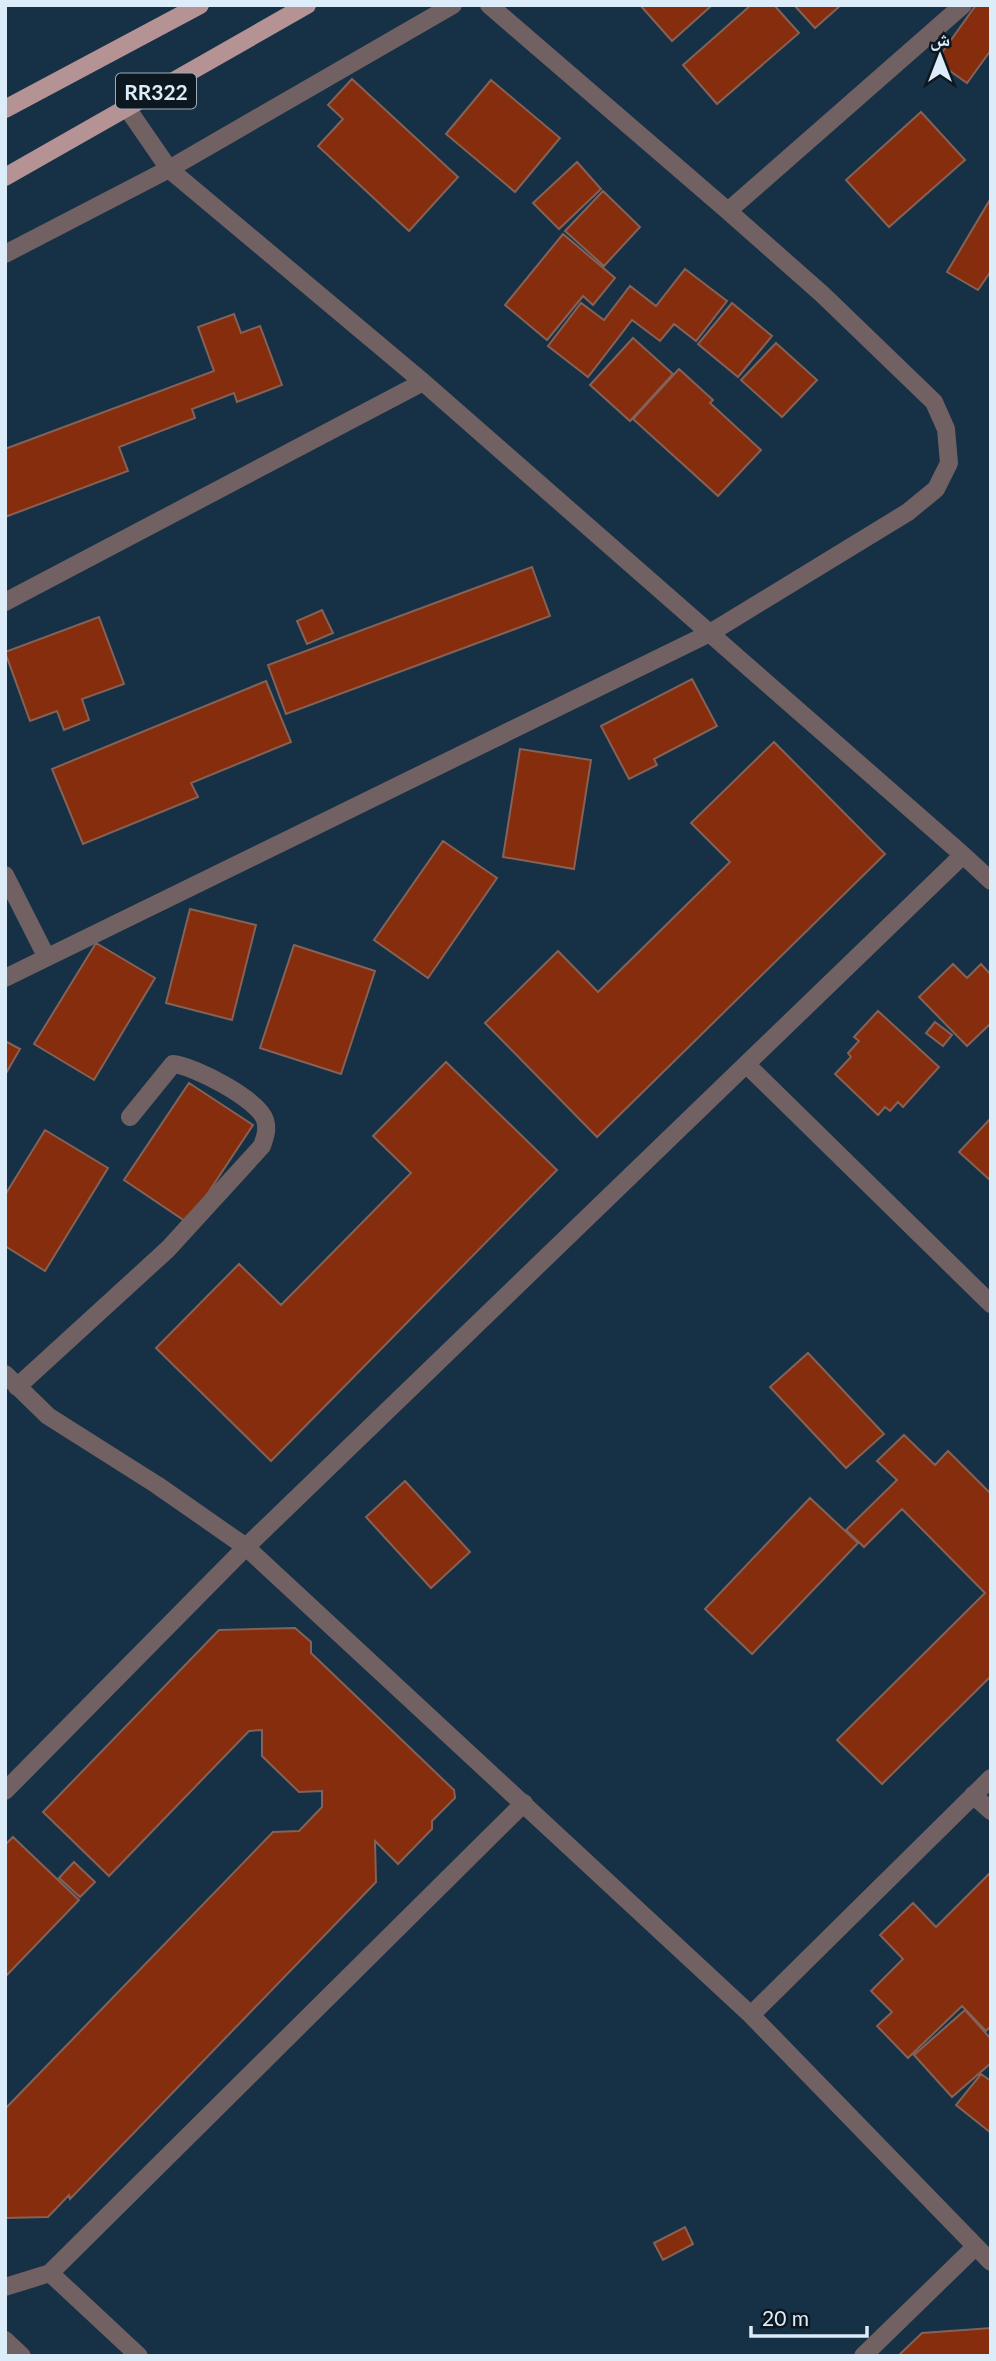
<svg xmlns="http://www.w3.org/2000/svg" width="996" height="2361" viewBox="0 0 996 2361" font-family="Lato,'Noto Naskh Arabic',sans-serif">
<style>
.building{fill:#852d0c;stroke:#856257;stroke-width:2}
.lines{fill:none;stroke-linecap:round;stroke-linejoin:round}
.minor{stroke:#726162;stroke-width:18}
.major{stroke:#b59395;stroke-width:18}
.labels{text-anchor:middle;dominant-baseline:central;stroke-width:7;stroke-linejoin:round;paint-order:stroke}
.shield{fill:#0c1720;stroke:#9eacb8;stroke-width:2}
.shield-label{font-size:21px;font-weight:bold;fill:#ddecf9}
</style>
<rect width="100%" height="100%" fill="#163045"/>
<!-- building -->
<path class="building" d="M640,5H708L710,7L672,41Z
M751,5H774L799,33L717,104L683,65Z
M794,5H841L815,28Z
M976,5H991V50L967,83L936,61Z
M352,79L458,177L409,231L318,146L343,119L328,105Z
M491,80L560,138L515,192L446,134Z
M921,112L965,160L889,227L846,180Z
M577,162L601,189L559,229L533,203Z
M603,191L640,227L604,266L565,231Z
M991,198V271L978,290L947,272Z
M563,234L615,278L593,305L583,296L547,340L505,305Z
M685,269L727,301L696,341L674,324L660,341L632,320L588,377L548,346L581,303L604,320L630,286L656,306Z
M732,303L772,336L738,377L698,344Z
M234,314L241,333L260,326L282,385L237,402L234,393L192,409L195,418L119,447L128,471L5,517V449L214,371L198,327Z
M633,338L673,374L630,421L590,385Z
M776,343L817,380L782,417L741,380Z
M679,369L713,400L710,403L761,450L718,496L633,419Z
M532,567L550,616L286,714L268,665Z
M322,610L333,633L307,644L297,621Z
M99,617L124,684L82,699L89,720L64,730L57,711L30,721L5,652Z
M692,679L717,726L654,759L657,765L629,779L601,726Z
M266,681L291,742L191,783L198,797L83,844L52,769Z
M774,742L885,854L597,1137L485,1023L558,951L598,992L730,862L691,823Z
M520,749L591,760L574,869L503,857Z
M443,841L497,878L428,978L374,940Z
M190,909L256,925L232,1020L166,1003Z
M96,943L155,978L94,1080L34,1044Z
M294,945L375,971L341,1074L260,1048Z
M953,964L967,978L981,964L991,975V1023L967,1046L919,997Z
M878,1011L939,1067L903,1107L898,1102L890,1111L885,1107L878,1115L835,1074L851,1057L848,1053L859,1041L854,1037Z
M935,1022L952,1035L943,1046L926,1033Z
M5,1041L20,1049L5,1075Z
M446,1062L557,1170L271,1461L156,1348L239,1264L281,1305L411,1173L373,1136Z
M189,1083L253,1125L188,1223L124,1180Z
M991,1118V1181L959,1152Z
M45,1130L108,1168L45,1271L5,1246V1195Z
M808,1353L884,1434L846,1468L770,1387Z
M904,1435L935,1465L948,1451L991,1494V1676L882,1784L837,1740L985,1593L902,1509L864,1547L846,1530L897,1480L877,1461Z
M405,1481L470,1552L431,1588L366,1517Z
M810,1498L858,1543L752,1654L705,1609Z
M295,1628L311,1642V1653L454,1790L455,1798L432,1821V1829L398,1864L375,1841L376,1882L70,2199L69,2195L48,2217L5,2218V2109L273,1832L299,1831L322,1807V1791L299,1792L262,1756V1730L249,1731L109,1876L43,1812L219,1630Z
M13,1837L79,1900L5,1977V1845Z
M74,1862L95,1882L80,1897L59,1878Z
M990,1873L991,2026L986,2031L962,2006L908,2058L877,2026L892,2012L871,1991L903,1959L880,1935L913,1903L936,1927Z
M965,2010L991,2039V2063L952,2097L914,2055Z
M981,2074L991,2081V2133L956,2105Z
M685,2227L693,2244L663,2260L654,2243Z
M991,2328V2356H898L922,2333Z"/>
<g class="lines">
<!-- minor -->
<path class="minor" d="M489,5L728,211
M5,254L169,169L453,5
M5,602L423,382
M963,855L991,881
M5,875L46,956
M5,978L710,633L908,512L936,489L949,463L946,429L934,402L822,294L728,211L963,5
M748,1066L991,1304
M5,1374L48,1416L157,1485L246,1547L963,855L423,382L169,169L127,108
M17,1387L168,1249L262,1146C265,1137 268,1130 265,1120C258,1099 194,1066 173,1064L130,1117
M5,1791L246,1547L751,2015L991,2262
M973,1795L991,1811
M751,2015L991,1778
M50,2273L139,2356
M5,2287L50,2273L524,1803
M5,2340L22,2356
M863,2356L975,2247"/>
<!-- major -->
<path class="major" d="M5,109L200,5
M5,177L307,5"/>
</g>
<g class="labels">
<!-- shield labels -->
<rect class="shield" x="116" y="73.5" width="80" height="35" rx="5"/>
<g class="shield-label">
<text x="156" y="91">RR322</text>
</g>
</g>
<!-- border -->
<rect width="996" height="2361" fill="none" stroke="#ddecf9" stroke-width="14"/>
<!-- north arrow -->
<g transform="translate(940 56)" stroke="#0c1720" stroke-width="5" paint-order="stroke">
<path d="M0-5L12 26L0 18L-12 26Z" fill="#ddecf9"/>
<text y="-10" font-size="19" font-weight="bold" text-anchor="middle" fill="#ddecf9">ش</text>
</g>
<!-- scale -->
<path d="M751 2326v10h116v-10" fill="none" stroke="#ddecf9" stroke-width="3.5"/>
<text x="762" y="2326" font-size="21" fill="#ddecf9" stroke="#0c1720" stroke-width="5" paint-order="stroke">20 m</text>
</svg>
